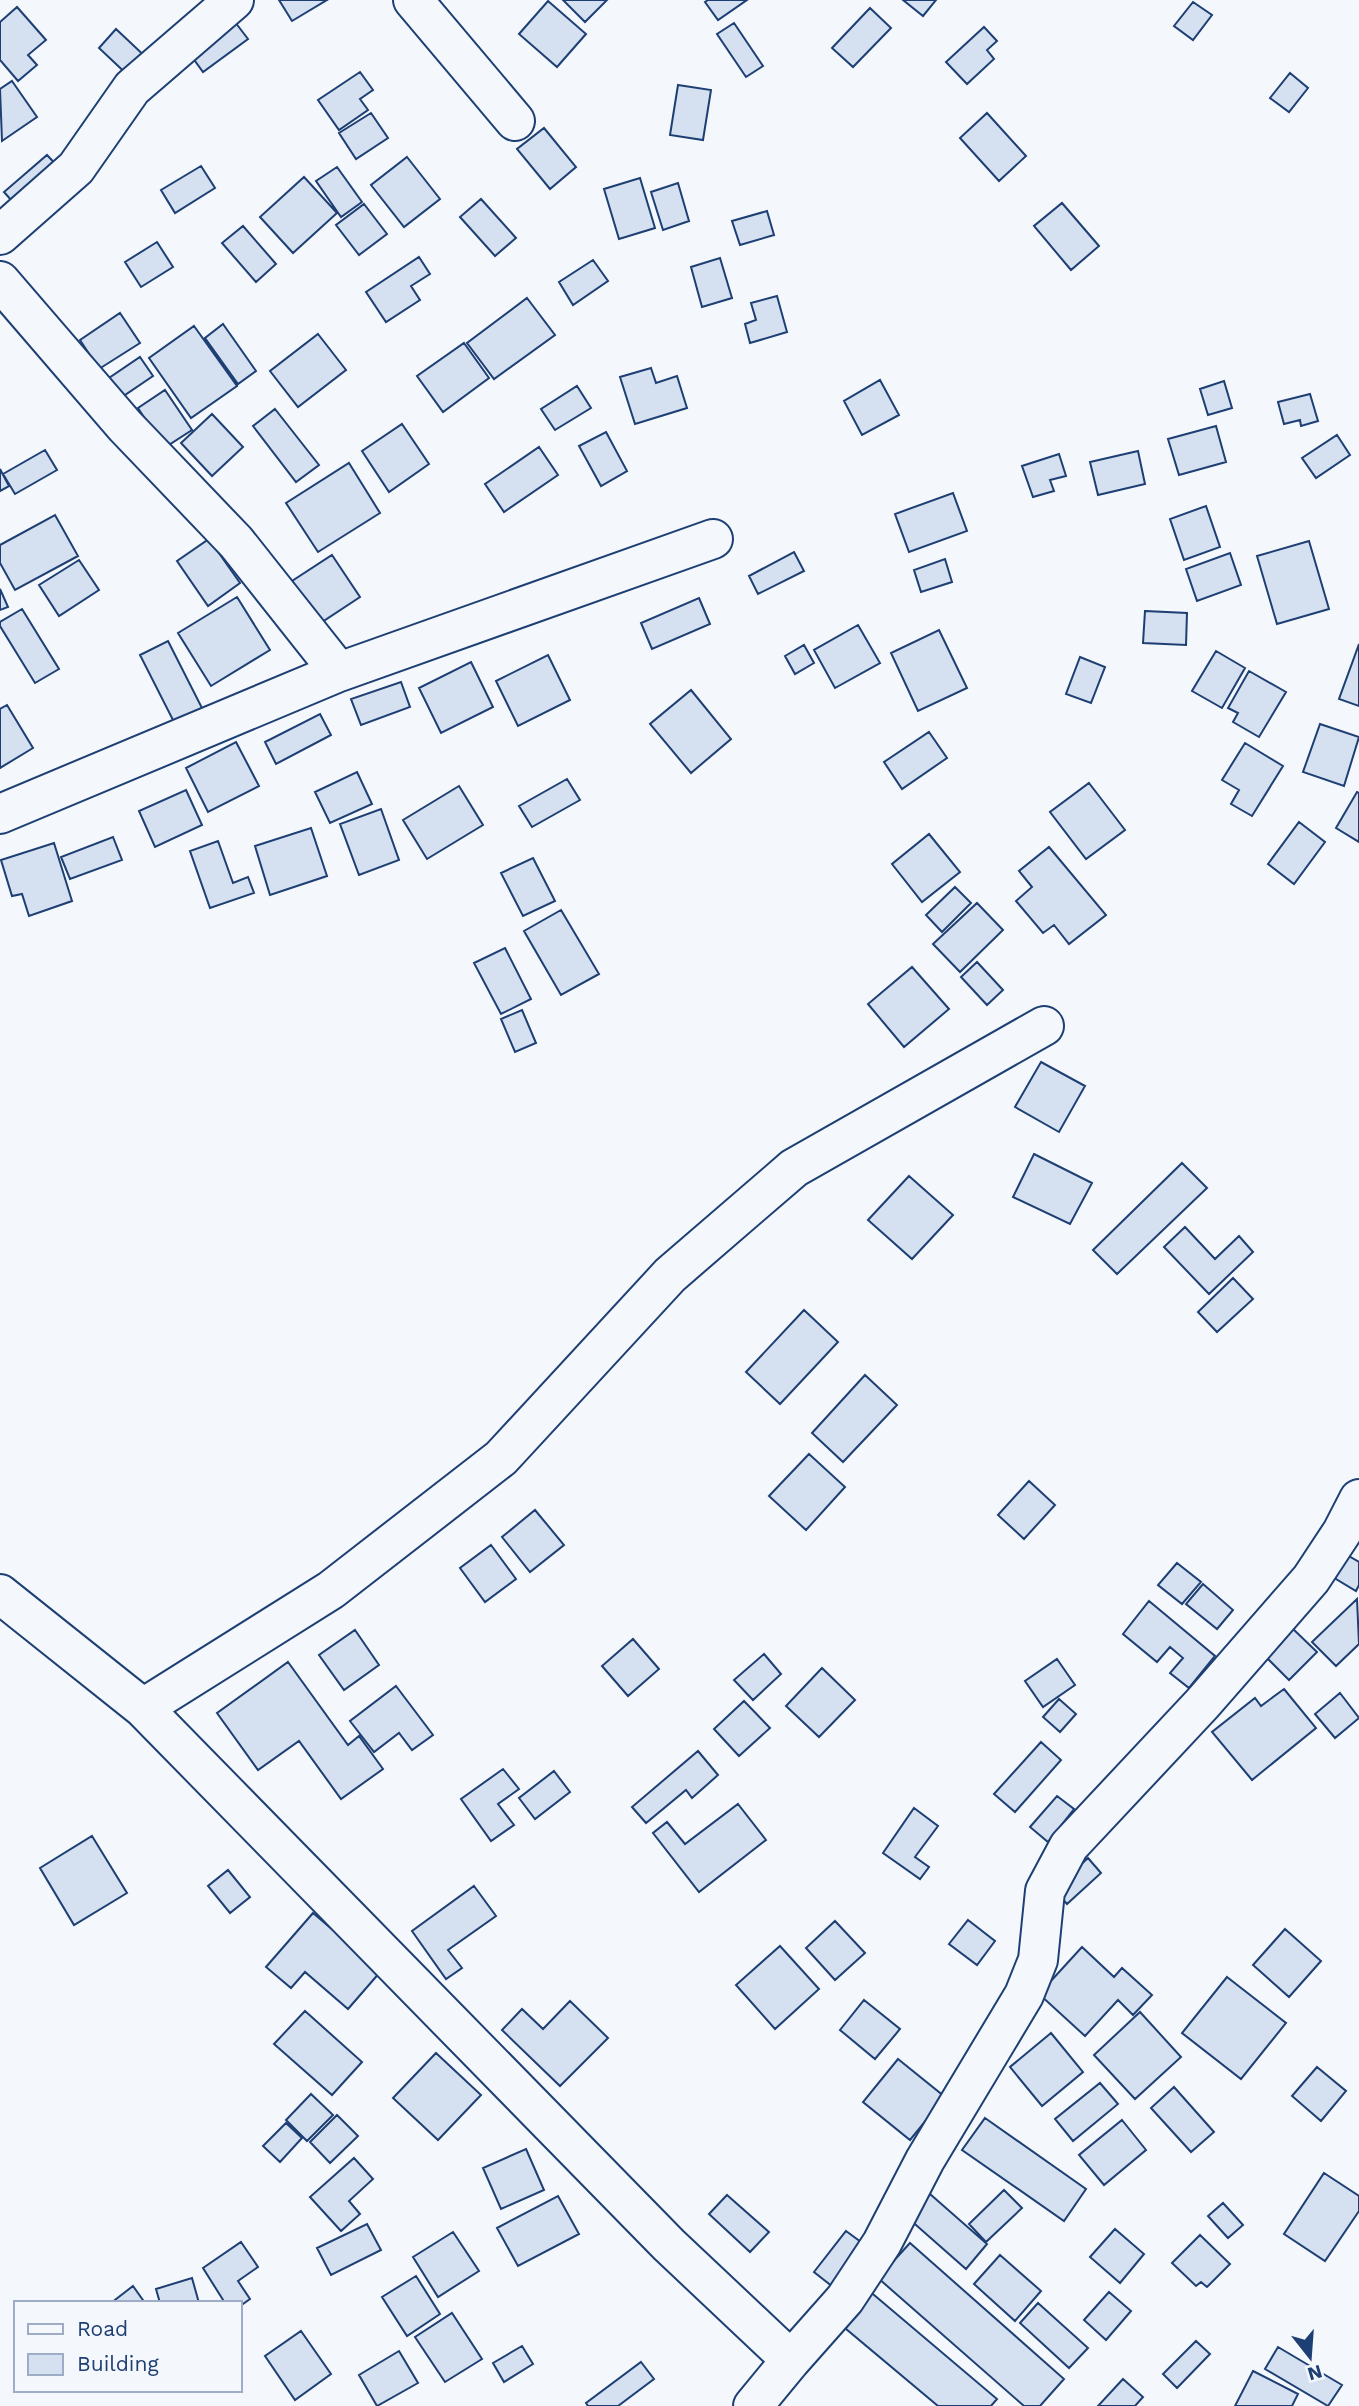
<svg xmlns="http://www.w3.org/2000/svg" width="1359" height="2406" viewBox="0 0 1359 2406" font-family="'Work Sans',sans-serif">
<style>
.building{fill:#d5e0f0;stroke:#1d3f73;stroke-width:2}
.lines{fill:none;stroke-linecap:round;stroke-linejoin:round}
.minor-casing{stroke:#1d3f73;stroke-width:42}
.minor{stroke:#f4f7fb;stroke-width:38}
</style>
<rect width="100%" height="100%" fill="#f4f7fb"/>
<!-- building -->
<path class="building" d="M279,0H327L292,21Z
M563,0H607L585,22Z
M708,0H747L718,20L705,2Z
M903,0H936L923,16Z
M548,1L586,34L557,67L519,34Z
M1193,2L1212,15L1193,40L1174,26Z
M17,7L46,40L28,55L37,65L18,81L0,60V22Z
M870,8L891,28L853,67L832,48Z
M235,22L248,39L203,72L190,54Z
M734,23L763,66L746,77L717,34Z
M984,27L997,41L987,50L994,59L967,84L946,62Z
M116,29L150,61L133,80L99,48Z
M360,72L373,90L360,99L368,110L339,130L318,100Z
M1290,73L1308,88L1289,112L1270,98Z
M12,81L37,117L2,141L0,89Z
M678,85L711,90L703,140L670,135Z
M371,113L388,138L356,159L339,133Z
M987,113L1026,156L999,181L960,138Z
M544,128L576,167L550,189L517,149Z
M47,155L63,172L20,210L4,192Z
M407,157L440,199L404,227L371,185Z
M201,166L215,188L175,213L161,190Z
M337,167L362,202L341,217L316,181Z
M304,177L337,213L293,253L260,217Z
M640,178L655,228L619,239L604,189Z
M678,183L689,221L663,230L651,192Z
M481,199L516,238L495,256L460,217Z
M1062,203L1099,246L1071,270L1034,226Z
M364,204L387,234L359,255L336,225Z
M767,211L774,235L740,245L732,221Z
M243,226L276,264L256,282L222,243Z
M157,242L173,267L141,287L125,262Z
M419,257L430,274L411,286L420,300L386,322L366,292Z
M720,258L732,298L702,307L691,267Z
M593,260L608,281L573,305L559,282Z
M777,296L787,332L750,343L745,324L756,320L751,303Z
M527,298L555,335L494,379L467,343Z
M120,313L140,343L99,369L80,340Z
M223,324L256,371L238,384L205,338Z
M194,326L237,386L191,418L149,358Z
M318,334L346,370L298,407L270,371Z
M464,343L489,378L443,412L417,376Z
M140,357L153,376L119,399L106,380Z
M651,368L656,383L677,376L687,408L635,424L620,377Z
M880,380L899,415L862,435L844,401Z
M1224,381L1232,408L1208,415L1200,389Z
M577,386L591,408L555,430L541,409Z
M165,390L192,430L164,448L138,408Z
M1310,394L1318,421L1301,426L1300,420L1284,424L1278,402Z
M275,409L319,465L296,482L253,426Z
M212,414L243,447L212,476L181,443Z
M402,424L429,464L389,492L362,451Z
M1216,426L1226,462L1179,475L1168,439Z
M606,432L627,471L601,486L579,446Z
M1337,435L1350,455L1316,478L1302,458Z
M539,447L558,475L504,512L485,484Z
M45,450L57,470L15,494L3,474Z
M1138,451L1145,484L1098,495L1090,462Z
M1059,454L1066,476L1050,480L1054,491L1033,497L1022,466Z
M349,463L380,513L318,552L286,503Z
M0,469L9,486L0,491Z
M953,493L967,531L909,552L895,514Z
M1206,506L1220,547L1184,560L1170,519Z
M55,515L78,556L15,590L0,563V545Z
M209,539L240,583L208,606L177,561Z
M1309,541L1329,609L1277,624L1257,556Z
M794,552L804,571L758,594L749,576Z
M1230,553L1241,585L1197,601L1186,569Z
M332,555L360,597L319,624L292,581Z
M945,559L952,582L921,592L914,570Z
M79,560L99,590L59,616L39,585Z
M0,589L8,607L0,610Z
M237,597L270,650L211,686L178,633Z
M699,598L710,624L652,649L641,623Z
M22,609L59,669L35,683L0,626V622Z
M1145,611L1187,613L1186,645L1143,643Z
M858,625L880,663L835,688L814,650Z
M939,630L967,688L918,711L891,653Z
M168,641L204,712L176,726L140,655Z
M1359,644V706L1339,699Z
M804,645L814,663L795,674L785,656Z
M1216,651L1245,668L1222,708L1192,691Z
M548,655L570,700L518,726L496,681Z
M1080,657L1105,667L1091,703L1066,694Z
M471,662L493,707L441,733L419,688Z
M1249,671L1286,692L1259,737L1233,722L1238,713L1228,708Z
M401,682L410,707L361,725L351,699Z
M691,690L731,739L691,773L650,724Z
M7,705L33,748L0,768V709Z
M320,714L331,735L276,764L265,742Z
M1320,724L1359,737L1344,786L1303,772Z
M929,732L947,758L902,789L884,762Z
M236,742L259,786L208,812L186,768Z
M1245,743L1283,766L1252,816L1231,804L1239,790L1222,780Z
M357,772L372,804L330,823L315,792Z
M567,779L580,800L532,827L519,806Z
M1089,783L1125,830L1086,859L1050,812Z
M459,786L483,825L427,859L403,820Z
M186,790L202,825L155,847L139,811Z
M1357,792L1359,793V842L1336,828Z
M381,809L399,860L359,875L340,824Z
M1299,822L1325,842L1294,884L1268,864Z
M311,828L327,876L270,895L255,846Z
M929,834L960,872L922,902L892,864Z
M113,837L122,860L70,879L61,857Z
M218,841L233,883L248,877L254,893L210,908L190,851Z
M54,843L72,901L29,916L22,894L12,896L1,860Z
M1049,847L1106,915L1069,944L1054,925L1043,933L1016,901L1032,887L1019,871Z
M533,858L555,901L523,916L501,873Z
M955,887L971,903L942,932L926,915Z
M977,903L1003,930L960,972L933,944Z
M561,910L599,974L561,995L524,931Z
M505,948L531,999L501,1014L474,963Z
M977,962L1003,990L987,1005L961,977Z
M912,967L949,1009L904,1047L868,1004Z
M522,1010L536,1043L515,1052L501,1019Z
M1041,1062L1085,1086L1059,1132L1015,1107Z
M1034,1154L1092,1183L1070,1224L1013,1197Z
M1182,1163L1207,1188L1117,1274L1093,1250Z
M909,1176L953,1215L912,1259L868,1220Z
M1185,1227L1215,1259L1239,1236L1253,1252L1209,1294L1164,1247Z
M1233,1278L1253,1299L1217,1332L1198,1312Z
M804,1310L838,1342L780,1404L746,1372Z
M865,1375L897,1405L843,1462L812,1433Z
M809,1454L845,1487L806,1530L769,1496Z
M1029,1481L1055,1505L1024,1539L998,1515Z
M535,1510L564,1545L530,1572L502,1537Z
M491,1545L516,1579L485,1602L460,1568Z
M1340,1551L1359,1562V1585L1356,1591L1326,1573Z
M1177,1563L1201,1582L1182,1604L1158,1585Z
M1203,1584L1233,1610L1217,1629L1186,1604Z
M1357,1599L1359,1644L1336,1666L1312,1642Z
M1149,1601L1215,1656L1189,1688L1170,1673L1183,1658L1170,1647L1157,1662L1123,1634Z
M1291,1627L1317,1652L1289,1680L1263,1654Z
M355,1630L379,1665L344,1690L319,1655Z
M633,1639L659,1669L628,1696L602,1666Z
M764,1654L781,1674L753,1700L734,1680Z
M1057,1659L1075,1685L1043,1707L1025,1681Z
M288,1662L348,1745L359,1736L383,1769L341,1799L299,1741L258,1770L217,1713Z
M822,1668L855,1700L819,1737L786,1706Z
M396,1686L433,1735L412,1750L399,1733L374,1752L350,1721Z
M1284,1689L1316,1728L1252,1780L1212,1732L1255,1698L1261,1706Z
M1340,1693L1359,1718L1335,1738L1315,1714Z
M1059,1699L1076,1714L1060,1732L1043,1717Z
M744,1701L770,1728L739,1756L714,1729Z
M1041,1742L1061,1760L1015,1812L994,1794Z
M698,1751L718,1775L692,1798L686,1790L646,1823L632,1807Z
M503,1769L519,1789L498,1804L514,1825L491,1841L461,1799Z
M554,1771L570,1792L535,1819L519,1798Z
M1057,1796L1074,1809L1048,1842L1030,1827Z
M738,1804L766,1840L699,1892L653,1833L667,1822L685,1844Z
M914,1808L938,1826L915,1857L929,1867L920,1879L883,1853Z
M92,1836L127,1893L74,1925L40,1868Z
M1088,1858L1101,1873L1067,1904L1054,1889Z
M228,1870L250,1897L230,1913L208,1886Z
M474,1886L496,1916L448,1950L462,1968L446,1979L412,1931Z
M313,1913L381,1971L348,2009L305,1972L291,1988L266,1967Z
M968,1920L995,1941L977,1965L949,1944Z
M835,1921L865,1953L835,1980L806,1948Z
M1285,1929L1321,1961L1289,1997L1253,1965Z
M780,1946L819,1989L775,2029L736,1985Z
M1082,1947L1114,1977L1122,1968L1152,1995L1133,2015L1118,2000L1085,2036L1039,1994Z
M1227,1977L1286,2023L1241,2079L1182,2033Z
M864,2000L900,2029L875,2059L840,2030Z
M570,2001L608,2038L560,2086L502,2030L522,2009L543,2029Z
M305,2011L362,2062L332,2095L274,2044Z
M1140,2012L1181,2057L1135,2099L1094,2055Z
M1051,2033L1083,2072L1042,2106L1010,2067Z
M436,2053L481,2095L438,2140L393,2098Z
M898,2059L945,2097L910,2140L863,2102Z
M1317,2067L1346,2091L1321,2121L1292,2096Z
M1100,2083L1118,2104L1073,2141L1055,2119Z
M1174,2087L1214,2132L1191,2152L1151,2108Z
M311,2094L333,2115L307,2141L286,2120Z
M337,2115L358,2136L330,2163L310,2142Z
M985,2118L1086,2189L1064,2221L962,2150Z
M1122,2120L1146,2150L1104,2185L1079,2155Z
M286,2123L302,2138L280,2162L263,2146Z
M526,2149L544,2190L501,2209L483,2168Z
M354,2158L373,2179L349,2201L360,2214L341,2231L310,2197Z
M1324,2173L1359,2196V2211L1325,2261L1284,2234Z
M1004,2190L1022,2208L986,2242L969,2224Z
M930,2194L987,2244L966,2269L908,2218Z
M727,2195L769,2232L750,2252L709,2214Z
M558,2196L579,2234L518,2266L497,2228Z
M1223,2203L1243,2225L1228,2238L1208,2216Z
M367,2224L381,2250L331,2275L317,2248Z
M1115,2229L1144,2254L1120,2283L1090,2257Z
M846,2231L865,2245L833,2287L814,2272Z
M453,2232L479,2271L438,2297L413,2257Z
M1200,2235L1230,2264L1207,2287L1201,2282L1196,2286L1172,2263Z
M241,2242L258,2267L238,2281L250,2299L240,2306V2303H225L203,2268Z
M910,2243L1064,2379L1040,2406H1024L878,2278Z
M1000,2255L1041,2291L1015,2321L974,2284Z
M416,2276L440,2314L407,2336L382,2297Z
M192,2278L199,2303H160L156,2289Z
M133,2286L145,2303H111Z
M867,2289L997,2399L991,2406H938L839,2323Z
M1109,2292L1131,2311L1106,2340L1084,2320Z
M1038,2303L1088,2348L1069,2368L1020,2323Z
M452,2313L482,2359L445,2382L415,2337Z
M301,2331L331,2374L295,2400L265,2356Z
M1196,2341L1210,2354L1177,2388L1163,2374Z
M522,2346L533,2364L504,2382L493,2363Z
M1278,2347L1342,2385L1328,2406L1265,2369Z
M399,2351L418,2383L377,2406L359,2375Z
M641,2362L654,2379L618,2406H588L586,2403Z
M1253,2371L1298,2394L1292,2406H1235Z
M1123,2379L1143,2397L1135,2406H1098Z"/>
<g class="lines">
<defs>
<path id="minor" d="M413,0L515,121
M0,235L76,168L132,88L234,0
M0,281L125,426L236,542L339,672
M0,814L339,672L713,539
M0,1594L143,1708L669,2245L791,2360L753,2406
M143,1708L331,1590L501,1458L670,1275L794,1168L1044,1026
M791,2360L845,2299L882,2243L925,2160L1024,1995L1038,1960L1045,1891L1069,1846L1202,1704L1311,1579L1342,1532L1359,1499"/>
</defs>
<!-- minor casing -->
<use href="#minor" class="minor-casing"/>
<!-- minor -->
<use href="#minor" class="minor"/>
</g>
<!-- legend -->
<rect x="14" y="2301" width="228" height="91" fill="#f4f7fb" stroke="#9eadc5" stroke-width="2"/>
<rect x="28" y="2324" width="35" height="10" fill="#f4f7fb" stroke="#9eadc5" stroke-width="2"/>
<text x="77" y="2336" font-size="21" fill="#1d3f73">Road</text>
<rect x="28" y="2354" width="35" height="21" fill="#d5e0f0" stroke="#9eadc5" stroke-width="2"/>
<text x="77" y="2371" font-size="21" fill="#1d3f73">Building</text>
<!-- north arrow -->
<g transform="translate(1310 2357) rotate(163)" stroke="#f4f7fb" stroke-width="5" paint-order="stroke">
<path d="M0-5L12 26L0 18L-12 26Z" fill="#1d3f73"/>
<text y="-10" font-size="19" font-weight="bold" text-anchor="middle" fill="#1d3f73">N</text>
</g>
</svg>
